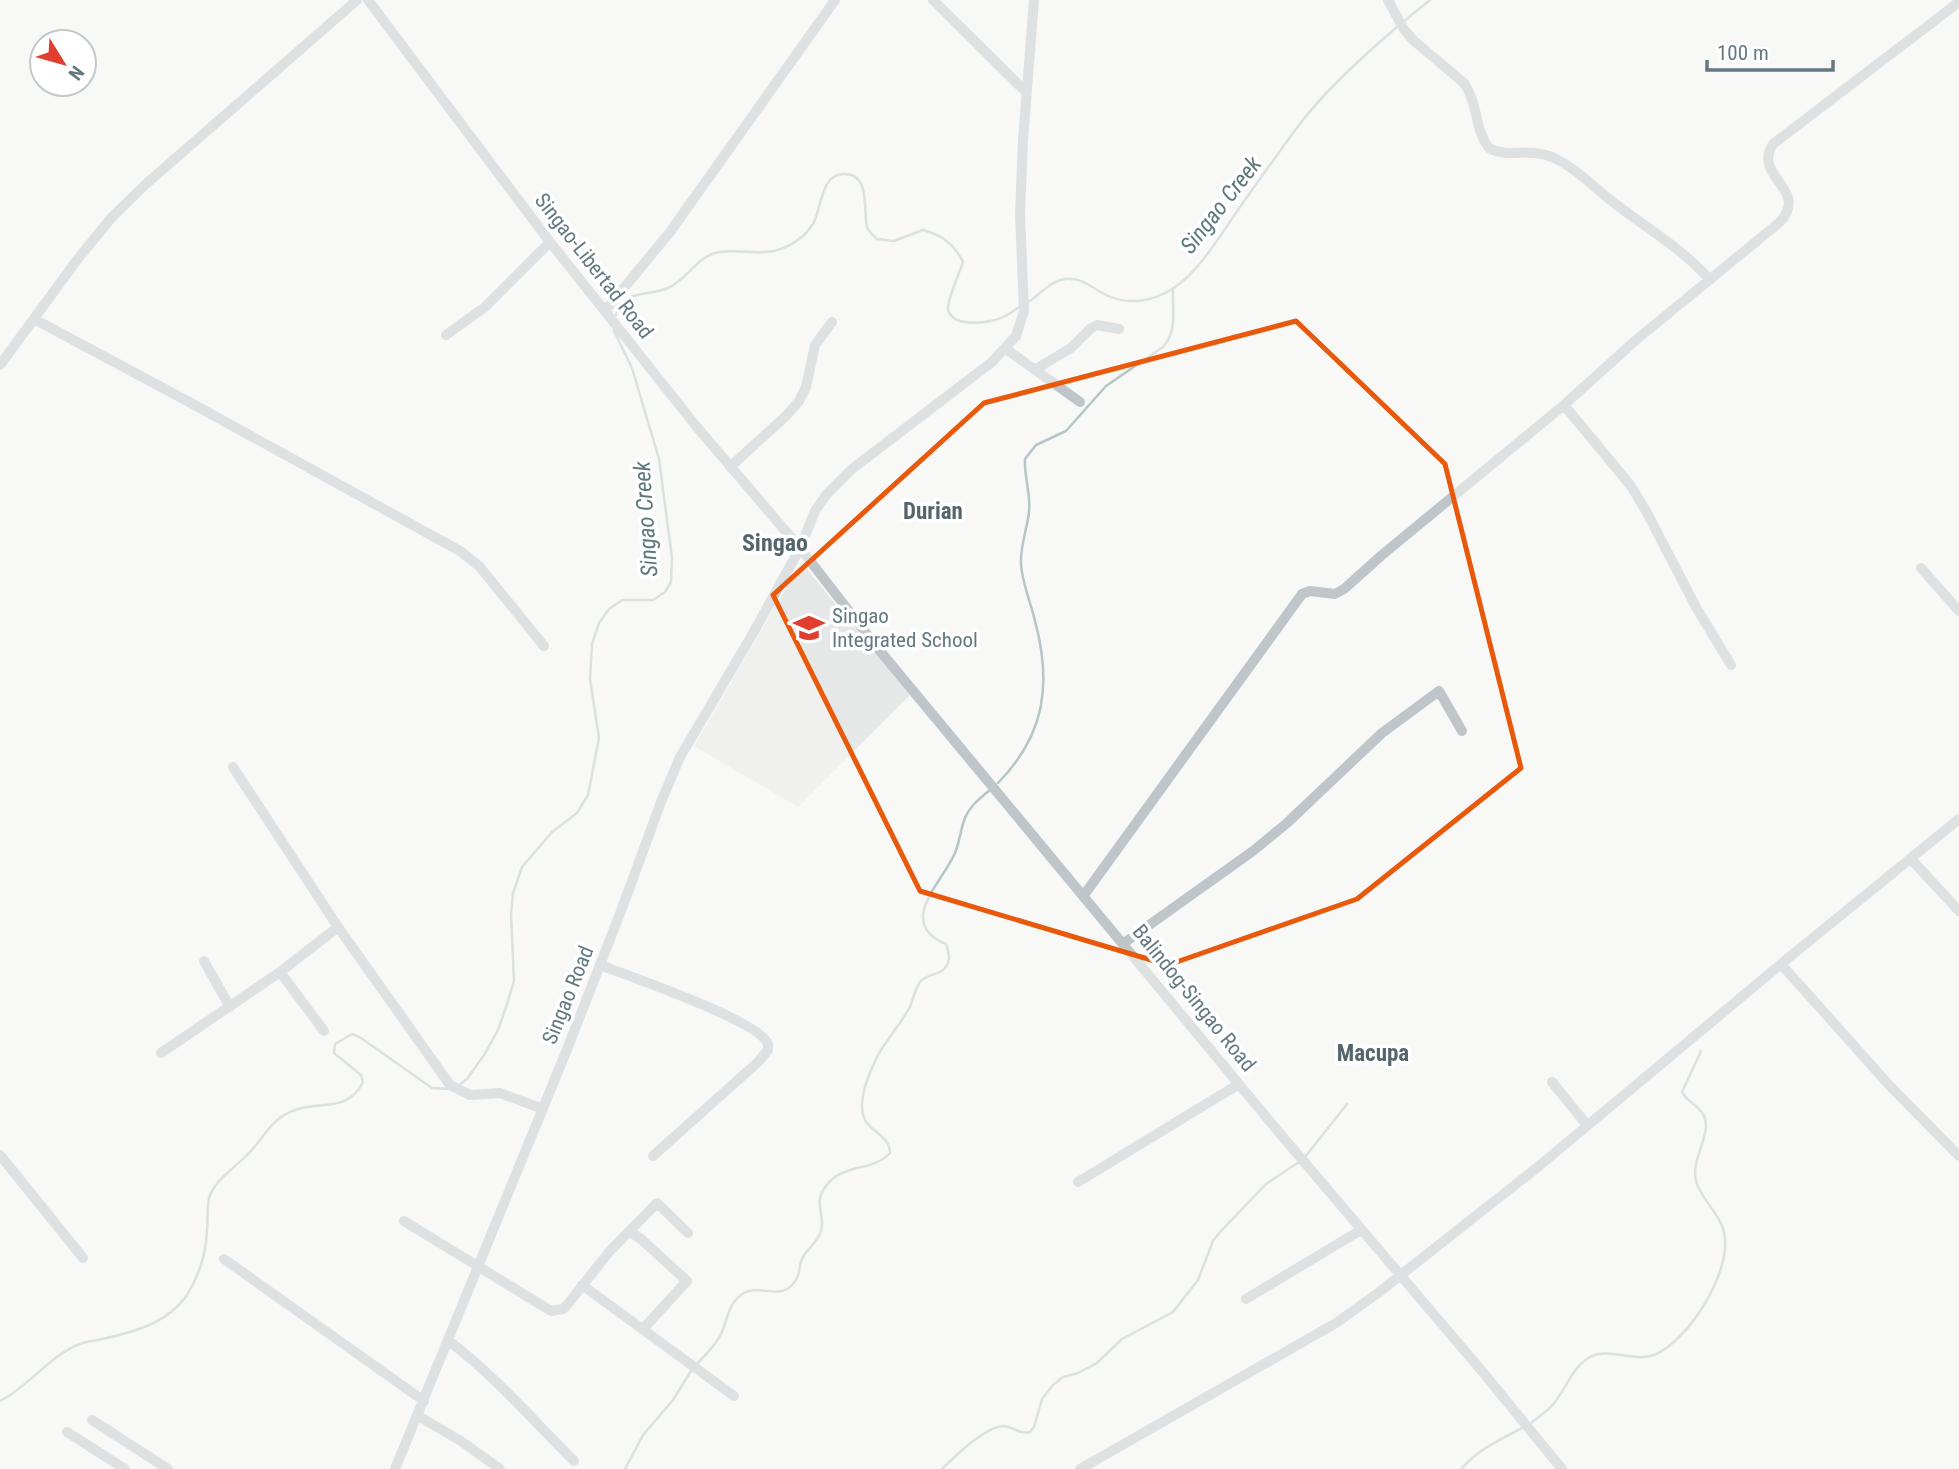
<svg xmlns="http://www.w3.org/2000/svg" width="1959" height="1469" viewBox="0 0 1959 1469" font-family="'Roboto Condensed',sans-serif">
<style>
.built{fill:#e6e8e7}
.lines{fill:none;stroke-linecap:round;stroke-linejoin:round}
.stream{stroke:#b6c5c7;stroke-width:2.5}
.minor{stroke:#bfc5c8;stroke-width:10}
.marked{fill:none;stroke:#e8590c;stroke-width:5;stroke-linejoin:round}
.labels{text-anchor:middle;dominant-baseline:central;stroke-width:7;stroke-linejoin:round;paint-order:stroke}
.street-label{font-size:21px;fill:#647880;stroke:#fff}
.poi-label{font-size:21px;fill:#647880;stroke:#fff;text-anchor:start}
.water-label{font-size:23px;font-style:italic;fill:#5e777b;stroke:#fff}
.neighbourhood-label{font-size:23px;font-weight:bold;fill:#56656b;stroke:#fff}
.quarter-label{font-size:24px;font-weight:bold;fill:#56656b;stroke:#fff}
</style>
<rect width="100%" height="100%" fill="#f8f8f6"/>
<!-- built -->
<path class="built" d="M801,562L910,695L798,807L694,746Z"/>
<g class="lines">
<!-- stream -->
<path class="stream" d="M1403,22L1430,0
M1030,301C1041,293 1051,281 1065,279C1081,277 1091,287 1104,294C1127,306 1152,302 1174,288C1201,269 1219,237 1238,210C1256,184 1275,158 1293,133C1322,93 1360,59 1397,27
M616,315C625,288 647,297 668,288C686,280 697,258 715,253C734,248 754,255 774,251C789,247 804,238 813,224C822,209 820,174 844,174C871,173 863,212 867,227C869,232 873,235 877,239L894,241L923,230C942,235 954,244 963,262C960,272 946,302 948,310C954,329 993,323 1005,316C1010,314 1015,310 1019,307
M998,783C1045,735 1052,684 1035,621C1031,603 1022,583 1021,564C1020,546 1027,530 1029,512C1031,494 1024,477 1025,459L1036,445L1066,431L1106,386L1163,347C1178,330 1172,309 1173,288
M458,1086L467,1079L484,1055L498,1030L507,1004L514,981L511,914L513,893L522,867L552,832L577,813L588,795L599,738L590,679L592,644L599,623L609,609L622,600H653L665,592L671,582L672,558L659,459L632,368L614,331
M1305,1157L1347,1104
M698,1363C706,1354 716,1345 721,1334C728,1319 728,1302 744,1293C762,1283 783,1304 797,1278C800,1272 799,1264 803,1257C808,1248 818,1242 821,1231C826,1214 812,1204 826,1186C844,1162 871,1173 890,1153C889,1135 873,1134 865,1120C856,1102 869,1074 877,1057C886,1040 900,1025 910,1007C913,1000 915,989 920,982C927,973 942,976 947,965C951,958 948,951 946,944C896,923 941,884 954,855C960,843 960,830 965,818C970,806 980,798 990,790
M0,1401C29,1386 48,1358 77,1345C84,1342 91,1341 98,1340C131,1333 167,1324 187,1295C199,1276 206,1252 207,1230C208,1220 207,1207 209,1198C215,1179 236,1167 248,1154C257,1145 264,1134 272,1125C304,1091 344,1121 363,1082L361,1075L334,1053L335,1044L352,1034L361,1038L432,1088L450,1089
M1531,1423C1540,1416 1549,1410 1555,1402C1566,1388 1572,1369 1587,1359C1607,1345 1632,1363 1654,1355C1689,1341 1733,1270 1724,1232C1720,1213 1701,1200 1696,1181C1690,1159 1714,1132 1703,1114C1698,1105 1687,1102 1682,1092L1701,1051
M625,1469L643,1435L673,1400L691,1371
M942,1469C954,1457 985,1427 1003,1426C1013,1426 1019,1435 1030,1432L1034,1427L1042,1399L1053,1385L1063,1377L1078,1373L1097,1363L1122,1339L1173,1312L1198,1280L1213,1241L1220,1232L1266,1184L1299,1162
M1461,1469C1479,1449 1499,1440 1522,1428"/>
<!-- minor -->
<path class="minor" d="M368,0L550,242L696,426L800,548L880,651L1277,1130L1481,1370L1562,1469
M933,0L1027,93
M1388,0L1403,28L1413,40L1464,83C1479,105 1474,129 1489,148C1510,159 1527,147 1552,157C1575,167 1593,187 1613,202C1646,228 1682,248 1710,280
M605,311L670,232L835,0
M34,319L191,403L460,551L479,566L544,646
M446,335L485,307L550,242
M1006,349L1080,402
M0,365L77,260L112,217L146,184L357,0
M1036,369L1071,348L1090,329L1097,325L1119,329
M1564,405L1631,486L1646,511L1696,607L1731,665
M730,467L787,415L799,401L806,387L815,345L832,322
M1921,568L1959,611
M233,767L338,927L450,1085L470,1095L500,1093L543,1109
M1911,859L1959,911
M1084,895L1302,594L1310,591L1335,594L1344,589L1382,555L1564,405L1636,340L1780,222C1810,189 1752,177 1773,144L1959,2
M1124,943L1253,851L1287,823L1382,733L1439,691L1462,731
M204,961L230,1007
M1781,964L1889,1085L1959,1156
M600,965C629,976 760,1021 768,1044V1050L758,1062L653,1156
M280,972L324,1031
M161,1053L280,972L338,927
M1552,1082L1587,1125
M0,1155L83,1258
M1078,1182L1239,1084
M404,1221L551,1311L563,1309L567,1305L609,1252L657,1203L688,1233
M629,1231L641,1239L687,1281L643,1329
M224,1259L424,1401
M582,1285L734,1396
M1246,1299L1361,1230
M449,1341C495,1376 533,1420 574,1461
M418,1416L461,1441L500,1469
M92,1420L168,1469
M67,1432L125,1469
M395,1469L566,1052L621,911L661,802L680,757L752,635L800,548L815,511L826,495L852,469L992,362L1016,336L1024,311L1020,214L1023,140L1034,0
M1080,1469L1336,1323L1378,1293L1539,1166L1781,964L1959,819"/>
</g>
<!-- marked area -->
<path d="M0 0H1959V1469H0ZM1296,321L1445,464L1521,768L1357,899L1168,965L920,891L773,595L984,403Z" fill="#f8f8f6" fill-opacity=".55" fill-rule="evenodd"/>
<path class="marked" d="M1296,321L1445,464L1521,768L1357,899L1168,965L920,891L773,595L984,403Z"/>
<!-- icons -->
<defs>
<symbol id="school-bare" viewBox="-9 -9 18 18"><path d="M0-5L7-2L0 1L-7-2ZM-4 1L0 2.5L4 1V4Q0 6-4 4Z" fill="#e03e2e" stroke="#fff" stroke-width="2.5" paint-order="stroke"/></symbol>
</defs>
<g fill-rule="evenodd">
<use href="#school-bare" x="787" y="606" width="44" height="44"/>
</g>
<g class="labels">
<!-- street labels -->
<g class="street-label">
<text transform="translate(594 266) rotate(52)">Singao-Libertad Road</text>
<text transform="translate(568 995) rotate(-68)">Singao Road</text>
<text transform="translate(1194 998) rotate(51)">Balindog-Singao Road</text>
</g>
<!-- poi labels -->
<g class="poi-label">
<text x="832" y="616">Singao<tspan x="832" dy="24">Integrated School</tspan></text>
</g>
<!-- water labels -->
<g class="water-label">
<text transform="translate(1221 205) rotate(-52)">Singao Creek</text>
<text transform="translate(646 519) rotate(-94)">Singao Creek</text>
</g>
<!-- neighbourhood labels -->
<g class="neighbourhood-label">
<text x="933" y="511">Durian</text>
<text x="1373" y="1053">Macupa</text>
</g>
<!-- quarter labels -->
<g class="quarter-label">
<text x="775" y="543">Singao</text>
</g>
</g>
<!-- north arrow -->
<g transform="translate(63 63) rotate(127)"><circle r="33" fill="#ffffff" stroke="#c1c9cc" stroke-width="2"/>
<path d="M0-5L12 26L0 18L-12 26Z" fill="#e03e2e"/>
<text y="-10" font-size="19" font-weight="bold" text-anchor="middle" fill="#647880">N</text>
</g>
<!-- scale -->
<path d="M1707 60v10h126v-10" fill="none" stroke="#647880" stroke-width="3.5"/>
<text x="1717" y="60" font-size="21" fill="#647880" stroke="#ffffff" stroke-width="5" paint-order="stroke">100 m</text>
</svg>
